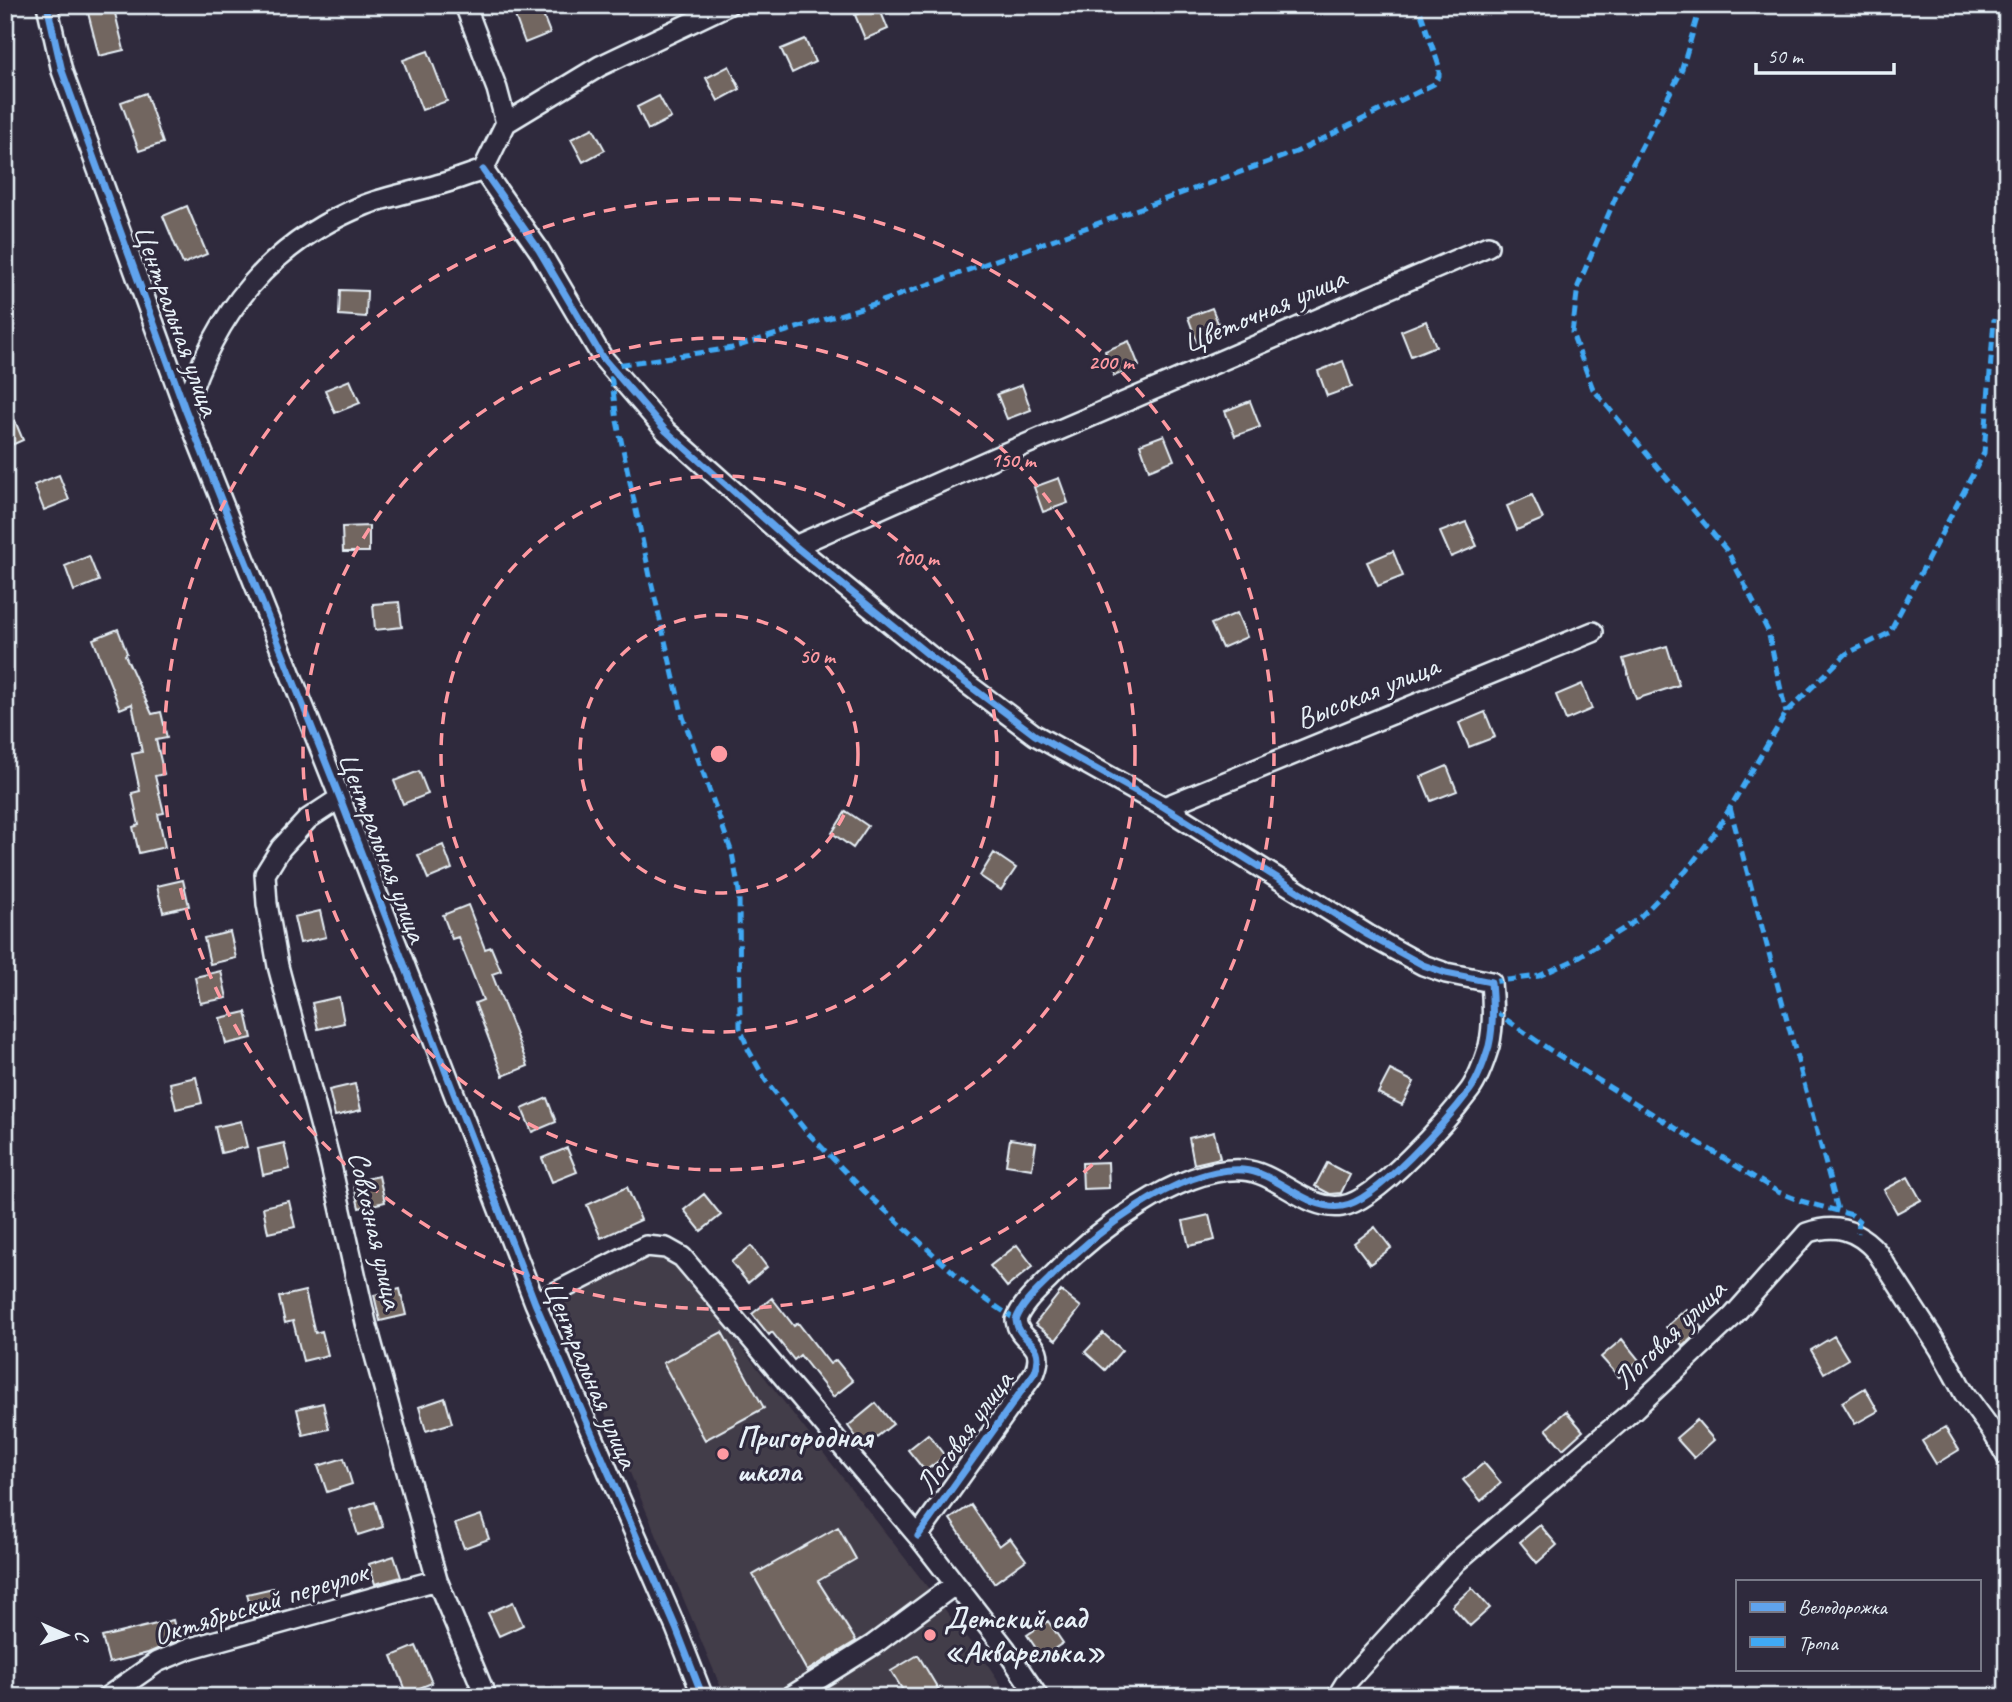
<svg xmlns="http://www.w3.org/2000/svg" width="2012" height="1702" viewBox="0 0 2012 1702" font-family="Caveat,sans-serif">
<style>
.built{fill:#433c48}
.building{fill:#726661;stroke:#e8f1f8;stroke-width:2}
.lines{fill:none;stroke-linecap:round;stroke-linejoin:round}
.minor-casing{stroke:#e8f1f8;stroke-width:24}
.minor{stroke:#2f2a3d;stroke-width:19}
.quiet{stroke:#3fa9f5;stroke-width:5;stroke-dasharray:10 5;stroke-linecap:butt}
.cycleway-casing{stroke:#2f2a3d;stroke-width:11}
.cycleway{stroke:#60a3ed;stroke-width:7}
.ring{fill:none;stroke:#ff9aa2;stroke-width:3.5;stroke-dasharray:12 9}
.poi-dot{fill:#ff9aa2;stroke:#2f2a3d;stroke-width:2.5}
.labels{text-anchor:middle;dominant-baseline:central;stroke-width:6;stroke-linejoin:round;paint-order:stroke}
.street-label{font-size:30px;fill:#e8f1f8;stroke:#2f2a3d}
.poi-label{font-size:30px;font-weight:bold;fill:#e8f1f8;stroke:#2f2a3d;text-anchor:start}
.centre{fill:#ff9aa2;stroke:#2f2a3d;stroke-width:3.5}
.ring-label{font-size:21px;text-anchor:middle;font-weight:bold;fill:#ff9aa2;stroke:#2f2a3d;stroke-width:6;stroke-linejoin:round;paint-order:stroke}
</style>
<rect width="100%" height="100%" fill="#2f2a3d"/>
<filter id="ink" filterUnits="userSpaceOnUse"><feTurbulence type="fractalNoise" baseFrequency=".0143" numOctaves="2"/><feDisplacementMap in="SourceGraphic" scale="14" xChannelSelector="R" yChannelSelector="G"/><feConvolveMatrix kernelMatrix="1 2 1 2 8 2 1 2 1" color-interpolation-filters="sRGB"/></filter>
<g filter="url(#ink)">
<!-- built -->
<path class="built" d="M646,1254L672,1258L988,1665L1009,1697H725L558,1303Z"/>
<!-- building -->
<path class="building" d="M86,5H113L124,50L99,56Z
M511,5H539L550,33L525,43Z
M878,5L888,29L865,39L855,15Z
M805,39L815,62L792,73L781,49Z
M428,51L447,101L422,110L403,60Z
M729,66L740,89L718,101L706,78Z
M146,93L163,143L139,151L121,102Z
M659,96L671,118L648,130L637,107Z
M593,128L605,150L583,162L571,139Z
M187,206L207,254L183,264L163,216Z
M340,290L367,291L366,317L339,315Z
M1212,308L1222,333L1197,342L1188,317Z
M1426,321L1436,346L1411,356L1401,331Z
M1129,341L1139,366L1114,376L1105,351Z
M1343,361L1352,387L1327,396L1318,371Z
M350,380L360,403L335,413L325,390Z
M1022,385L1031,410L1007,419L997,394Z
M5,397L23,440L5,448Z
M1250,401L1260,427L1235,436L1225,411Z
M1164,435L1174,460L1149,470L1140,444Z
M59,475L69,500L44,510L34,485Z
M1059,478L1068,503L1043,512L1034,487Z
M1532,495L1543,519L1517,530L1507,506Z
M1466,522L1477,546L1451,557L1440,532Z
M369,526V552H343L342,527Z
M1393,551L1403,576L1378,586L1367,562Z
M89,556L99,581L74,591L65,566Z
M399,602L402,627L375,630L373,604Z
M1237,613L1247,637L1222,648L1211,624Z
M118,629L127,653L125,655L152,714L161,712L167,738L156,740L164,774L155,776L164,813L158,814L165,847L139,853L133,827L139,825L132,793L140,791L132,754L142,752L132,704L120,709L93,639Z
M1667,646L1679,685L1636,699L1623,659Z
M1582,684L1592,709L1566,720L1556,695Z
M1485,712L1495,737L1469,747L1459,723Z
M1447,766L1457,791L1431,801L1421,777Z
M419,771L428,794L403,804L394,781Z
M846,811L868,826L853,848L832,833Z
M443,845L452,869L428,879L418,855Z
M994,853L1016,868L1001,890L980,876Z
M183,880L189,906L163,912L157,886Z
M468,905L485,949L491,947L501,971L492,974L528,1066L503,1076L475,1003L483,1000L458,937L452,939L443,915Z
M320,911L326,937L300,943L294,917Z
M230,932L236,958L210,964L204,938Z
M221,971L227,998L200,1003L195,977Z
M339,997L344,1023L318,1029L312,1003Z
M246,1012L252,1038L226,1044L220,1018Z
M1390,1070L1414,1082L1402,1105L1378,1093Z
M196,1077L202,1103L176,1109L170,1083Z
M355,1084L361,1110L335,1116L329,1090Z
M547,1098L556,1122L532,1132L522,1109Z
M241,1121L247,1147L221,1153L215,1127Z
M1214,1132L1220,1158L1194,1164L1189,1138Z
M1010,1139L1036,1143L1032,1169L1006,1165Z
M284,1143L290,1169L263,1175L258,1149Z
M567,1148L577,1172L552,1182L542,1158Z
M1108,1162L1109,1188L1083,1189L1082,1163Z
M1327,1163L1350,1175L1341,1193L1330,1194L1315,1186Z
M379,1176L385,1202L359,1208L353,1182Z
M1908,1177L1921,1200L1897,1213L1884,1190Z
M627,1187L641,1220L601,1238L587,1205Z
M704,1194L721,1215L701,1231L684,1210Z
M289,1201L295,1227L268,1233L263,1207Z
M1209,1215L1215,1240L1189,1246L1183,1221Z
M1375,1227L1391,1248L1370,1264L1354,1243Z
M1017,1245L1033,1266L1007,1287L990,1266Z
M751,1246L767,1267L748,1283L731,1262Z
M400,1289L406,1315L380,1321L374,1295Z
M305,1291L315,1333L322,1331L328,1355L303,1361L293,1321L285,1323L279,1297Z
M1061,1291L1081,1307L1056,1340L1035,1324Z
M772,1298L794,1326L798,1323L830,1364L836,1360L853,1381L833,1397L800,1355L794,1360L772,1332L769,1335L752,1314Z
M1686,1309L1703,1328L1683,1346L1666,1327Z
M722,1332L764,1408L705,1440L663,1363Z
M1103,1333L1122,1350L1105,1370L1085,1352Z
M1834,1336L1848,1359L1824,1373L1811,1350Z
M1622,1339L1639,1360L1619,1377L1601,1357Z
M1865,1388L1878,1411L1855,1424L1842,1402Z
M445,1398L452,1423L426,1431L419,1407Z
M323,1403L329,1429L303,1435L297,1409Z
M876,1403L893,1424L864,1447L848,1426Z
M1566,1411L1583,1431L1563,1449L1546,1429Z
M1697,1420L1714,1440L1694,1458L1676,1438Z
M1945,1427L1959,1450L1936,1464L1922,1441Z
M928,1434L945,1456L925,1471L908,1450Z
M344,1458L352,1484L327,1492L318,1466Z
M1484,1463L1501,1483L1481,1501L1463,1480Z
M375,1502L383,1527L358,1535L350,1510Z
M971,1505L999,1546L1010,1538L1026,1560L994,1583L950,1519Z
M481,1515L489,1539L464,1548L455,1524Z
M1540,1525L1557,1545L1537,1563L1520,1542Z
M838,1527L856,1559L818,1581L856,1641L807,1671L753,1575Z
M394,1556L401,1577L375,1584L369,1564Z
M273,1588L279,1611L253,1618L247,1594Z
M1472,1588L1490,1608L1470,1626L1452,1606Z
M513,1602L523,1625L499,1636L488,1613Z
M173,1620L178,1640L148,1653L109,1663L102,1637Z
M1048,1621L1063,1643L1042,1657L1027,1635Z
M416,1646L432,1683L407,1693L392,1656Z
M918,1655L943,1697H907L891,1671Z"/>
<g class="lines">
<defs>
<path id="minor" d="M47,5L62,71L185,409L340,798L535,1303L676,1628L703,1697
M465,5L497,89L506,123
M483,170L539,250L602,357L666,431L795,546L930,656L1035,735L1164,807L1368,935L1423,965L1446,973L1491,982C1493,1004 1494,1025 1489,1046C1485,1059 1478,1079 1470,1090C1449,1118 1376,1202 1342,1206C1306,1211 1277,1172 1243,1170C1179,1166 1091,1235 1049,1279C1036,1292 1022,1304 1016,1320C1019,1344 1047,1340 1035,1372L918,1536
M185,409C215,313 270,243 365,205C388,196 414,192 437,185C453,181 468,175 483,170L506,123L600,66L728,5
M795,546L1001,455L1488,246
M340,798L308,819L281,848L265,874L267,904L278,966L330,1161L366,1323L437,1580L486,1697
M1164,807L1593,632
M535,1303L646,1246L666,1248L682,1257L918,1536L1005,1648L1038,1697
M107,1697L157,1662L191,1648L437,1580
M790,1697L873,1645L954,1585
M1337,1697L1345,1684L1456,1562L1632,1411L1732,1317L1807,1233C1835,1223 1857,1229 1877,1252L1940,1349L1964,1393L1992,1431L2007,1457"/>
</defs>
<!-- minor casing -->
<use href="#minor" class="minor-casing"/>
<!-- minor -->
<use href="#minor" class="minor"/>
<!-- quiet -->
<path class="quiet" d="M1701,5L1681,72L1617,194L1578,286L1572,333L1593,389L1728,552L1768,631L1786,713
M1730,808L1838,1210
M1491,982L1539,976L1572,961L1637,920L1686,871L1715,833L1786,713L1846,654L1889,633L1984,453L1994,319
M1494,1011L1550,1050L1778,1192L1801,1201L1852,1215L1859,1221L1858,1233
M1016,1320L975,1292L865,1192L806,1131L766,1081L748,1049L740,1027L739,891L732,853L683,717L651,581L617,421L610,366L732,348L874,304L1296,152L1434,84L1439,76V66L1418,5"/>
<defs>
<path id="cycleway" d="M47,5L62,71L185,409L340,798L535,1303L676,1628L703,1697
M483,170L539,250L602,357L666,431L795,546L930,656L1035,735L1164,807L1368,935L1423,965L1446,973L1491,982C1493,1004 1494,1025 1489,1046C1485,1059 1478,1079 1470,1090C1449,1118 1376,1202 1342,1206C1306,1211 1277,1172 1243,1170C1179,1166 1091,1235 1049,1279C1036,1292 1022,1304 1016,1320C1019,1344 1047,1340 1035,1372L918,1536"/>
</defs>
<!-- cycleway casing -->
<use href="#cycleway" class="cycleway-casing"/>
<!-- cycleway -->
<use href="#cycleway" class="cycleway"/>
</g>
</g>
<!-- distance rings -->
<g class="ring">
<circle cx="719" cy="754" r="139"/>
<circle cx="719" cy="754" r="278"/>
<circle cx="719" cy="754" r="416"/>
<circle cx="719" cy="754" r="555"/>
</g>
<!-- markers -->
<g class="poi-dot">
<circle cx="723" cy="1454" r="7"/>
<circle cx="930" cy="1635" r="7"/>
</g>
<g class="labels">
<!-- street labels -->
<g class="street-label">
<text transform="translate(1264 310) rotate(-23)">Цветочная улица</text>
<text transform="translate(177 320) rotate(70)">Центральная улица</text>
<text transform="translate(1367 692) rotate(-22)">Высокая улица</text>
<text transform="translate(383 847) rotate(69)">Центральная улица</text>
<text transform="translate(376 1230) rotate(77)">Совхозная улица</text>
<text transform="translate(1669 1334) rotate(-44)">Логовая улица</text>
<text transform="translate(591 1374) rotate(67)">Центральная улица</text>
<text transform="translate(964 1432) rotate(-54)">Логовая улица</text>
<text transform="translate(260 1603) rotate(-17)">Октябрьский переулок</text>
</g>
<!-- poi labels -->
<g class="poi-label">
<text x="737" y="1437">Пригородная<tspan x="737" dy="34">школа</tspan></text>
<text x="944" y="1618">Детский сад<tspan x="944" dy="34">«Акварелька»</tspan></text>
</g>
</g>
<circle cx="719" cy="754" r="10" class="centre"/>
<g class="ring-label">
<text x="1111" y="369">200 m</text>
<text x="1013" y="467">150 m</text>
<text x="916" y="565">100 m</text>
<text x="817" y="663">50 m</text>
</g>
<!-- margin -->
<rect width="2012" height="1702" fill="none" stroke="#2f2a3d" stroke-width="28"/>
<rect x="14" y="14" width="1984" height="1674" fill="none" stroke="#e8f1f8" stroke-width="2.5" filter="url(#ink)"/>
<!-- legend -->
<rect x="1736" y="1580" width="245" height="91" fill="#2f2a3d" stroke="#797a88" stroke-width="2"/>
<rect x="1750" y="1602" width="35" height="10" fill="#60a3ed" stroke="#797a88" stroke-width="2"/>
<text x="1798" y="1614" font-size="21" fill="#e8f1f8">Велодорожка</text>
<rect x="1750" y="1637" width="35" height="10" fill="#3fa9f5" stroke="#797a88" stroke-width="2"/>
<text x="1798" y="1650" font-size="21" fill="#e8f1f8">Тропа</text>
<!-- north arrow -->
<g transform="translate(66 1635) rotate(93)" stroke="#2f2a3d" stroke-width="5" paint-order="stroke">
<path d="M0-5L12 26L0 18L-12 26Z" fill="#e8f1f8"/>
<text y="-10" font-size="19" font-weight="bold" text-anchor="middle" fill="#e8f1f8">С</text>
</g>
<!-- scale -->
<path d="M1756 63v10h138v-10" fill="none" stroke="#e8f1f8" stroke-width="3.5"/>
<text x="1767" y="63" font-size="21" fill="#e8f1f8" stroke="#2f2a3d" stroke-width="5" paint-order="stroke">50 m</text>
</svg>
